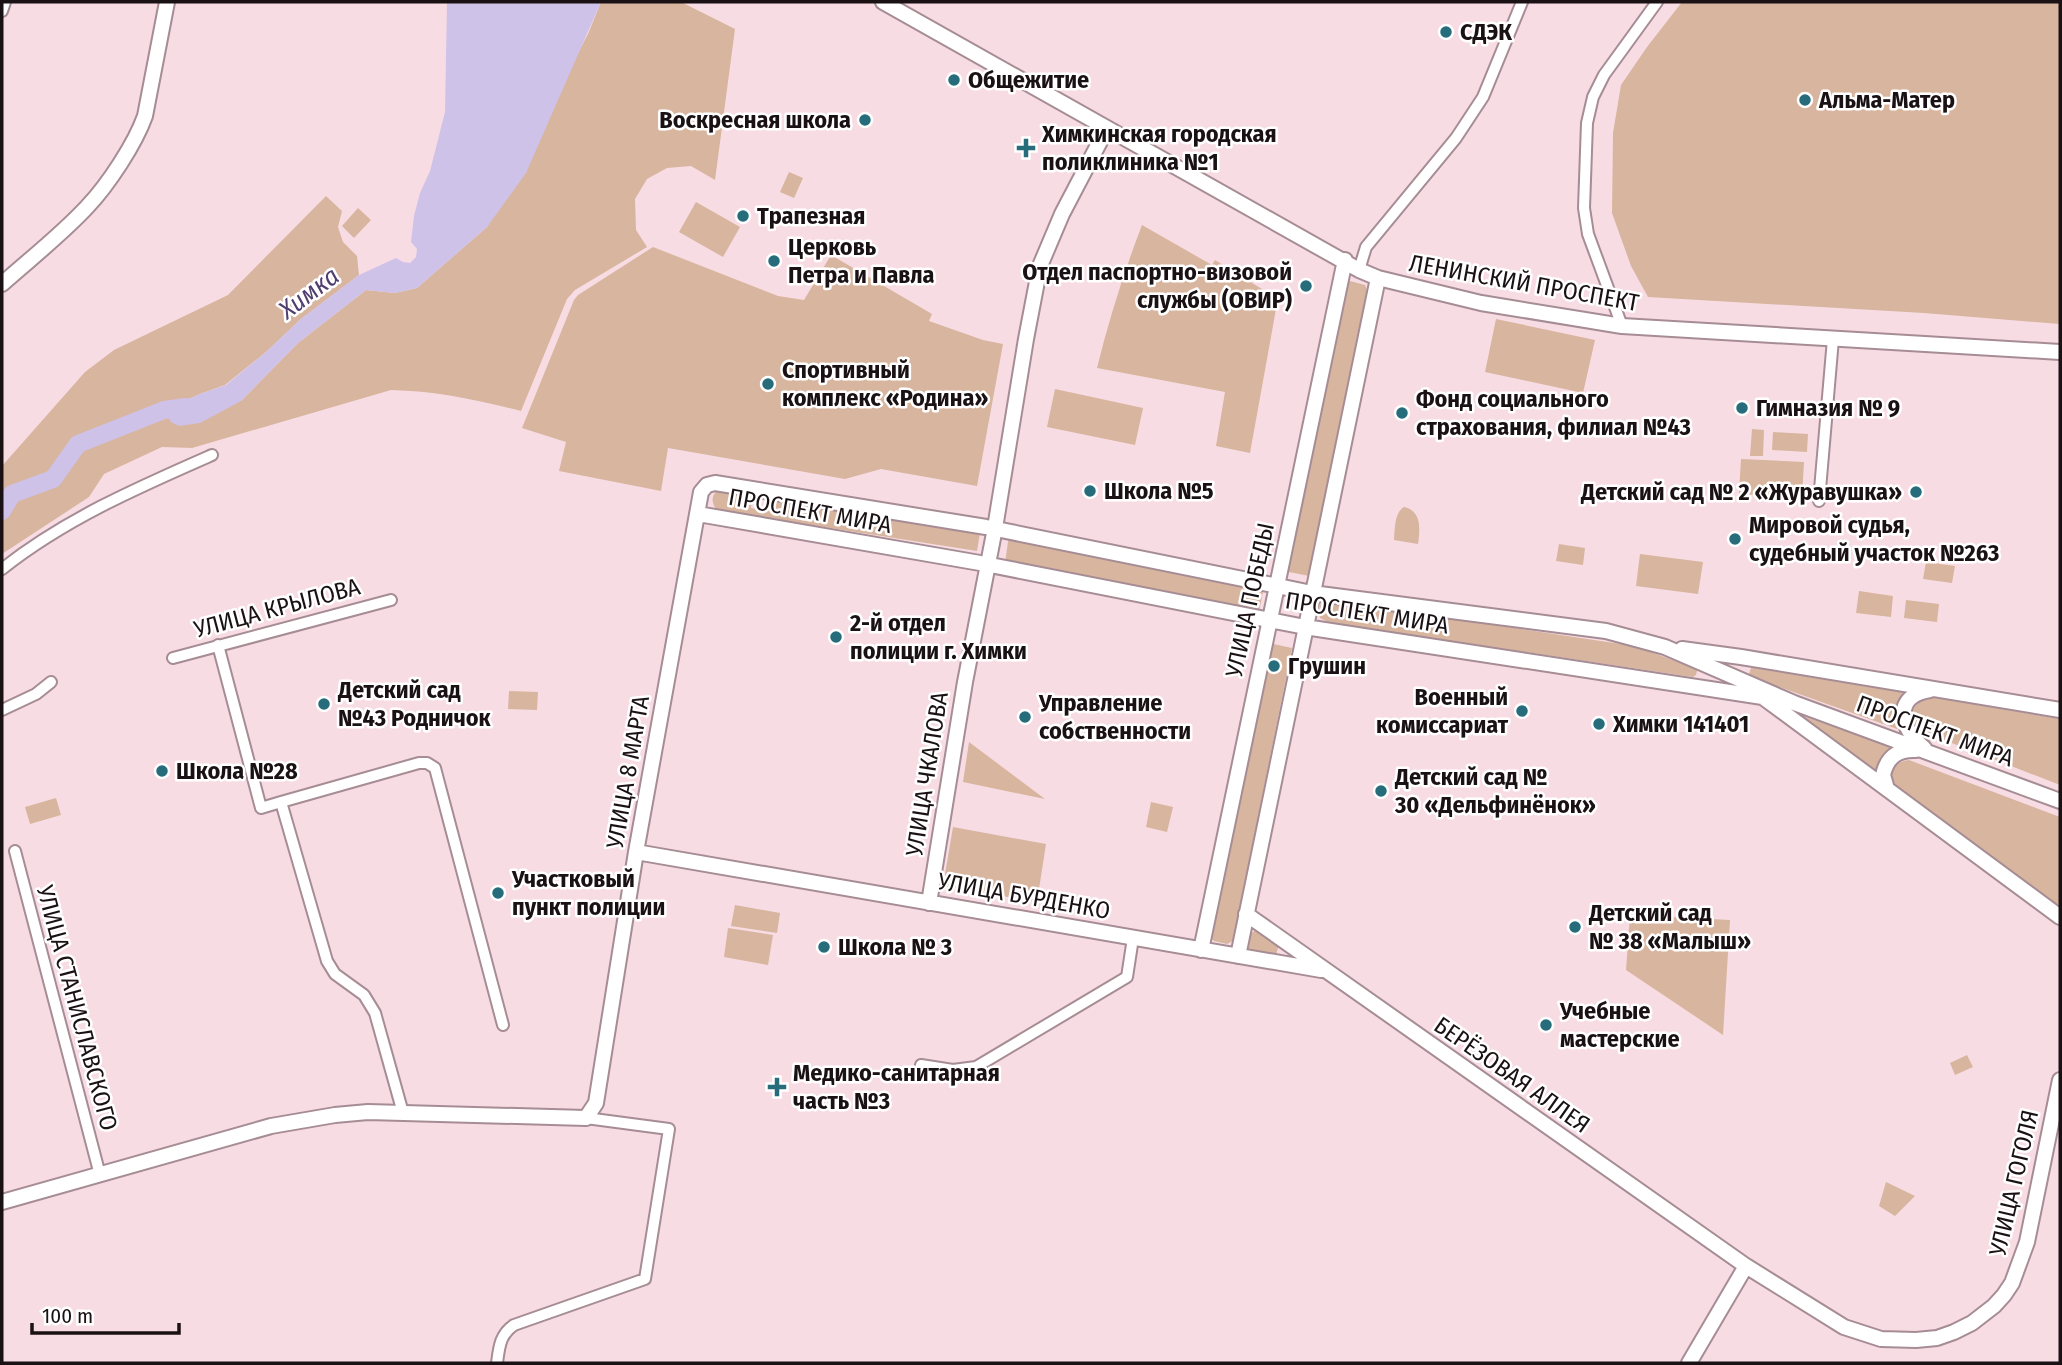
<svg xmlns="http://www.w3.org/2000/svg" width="2062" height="1365" viewBox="0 0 2062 1365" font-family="'Fira Sans Condensed',sans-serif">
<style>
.green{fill:#d8b59e}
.water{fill:#cfc2e8}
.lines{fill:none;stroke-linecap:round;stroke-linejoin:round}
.river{stroke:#cfc2e8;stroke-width:18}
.street-casing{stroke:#a68c94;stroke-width:14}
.secondary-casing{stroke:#a68c94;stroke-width:18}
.street{stroke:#fff;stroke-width:10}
.secondary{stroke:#fff;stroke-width:14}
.poi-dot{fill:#266c7b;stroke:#fff;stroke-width:2.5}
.labels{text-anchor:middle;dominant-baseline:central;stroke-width:5;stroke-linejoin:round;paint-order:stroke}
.poi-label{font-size:24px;font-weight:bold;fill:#1a1114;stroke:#fff;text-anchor:start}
.street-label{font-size:24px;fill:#1a1114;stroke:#fff}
.water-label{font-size:26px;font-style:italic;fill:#513e70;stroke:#fff}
</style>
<rect width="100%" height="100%" fill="#f8dce4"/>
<!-- green -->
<path class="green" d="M601,2H681L735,29L715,180L691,166L667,168L647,179L635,199L636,230L647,247L575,290L567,299L521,411C478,400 436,391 391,390L192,448L162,447L104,474L89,497L2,554V466L85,372L114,350L228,295L326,196L342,211L338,227L343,242L357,256L359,275L301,319L266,352L225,385L200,394L164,410L241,401L298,343L366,290L395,293L417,288L487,227L588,34Z
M1682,2H2060V324L1924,313L1648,297L1631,266L1612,213L1613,133L1621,85L1647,47Z
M789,172L803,178L794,198L780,192Z
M696,202L740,227L723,257L679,232Z
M358,208L371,220L354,238L342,226Z
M1142,225L1212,265L1215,260L1270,294L1275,300L1276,309L1250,453L1216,446L1225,392L1097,368C1109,319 1124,272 1142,225Z
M653,247L778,296L804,300L831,255L932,314L929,321L983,340L1003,344L977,486L881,469L845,479L668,448L661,491L559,471L566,442L522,428L574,300L578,295Z
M1350,281L1365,285L1368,292L1309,576L1284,571L1344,287Z
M1496,319L1595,340L1583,393L1485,372Z
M1055,389L1143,408L1135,445L1047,427Z
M1752,429L1764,430L1763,456H1750Z
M1773,432L1808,434L1807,452L1772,450Z
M1741,459L1804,462L1802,497L1739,494Z
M720,488L753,493L751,508L769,511L771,500L980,533L977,551L716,510C711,500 711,496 720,488Z
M1404,507C1422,511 1420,529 1418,544L1394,540C1395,529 1394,513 1404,507Z
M1009,535L1264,587L1259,612L1005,563Z
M1559,544L1585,548L1583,565L1556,561Z
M1640,554L1703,562L1698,594L1636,586Z
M1926,562L1955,566L1952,583L1923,579Z
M1859,591L1893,596L1891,617L1856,613Z
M1328,600L1634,646L1695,668L1697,671L1696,675L1693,677L1330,623L1320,618L1318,613L1321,602Z
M1906,600L1939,604L1937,622L1904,618Z
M1269,643L1292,648L1233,941L1227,944L1214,941L1209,936Z
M1752,665L1902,688V696C1893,706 1894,716 1899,728L1897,729L1751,677L1749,674Z
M509,691L538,692L537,710L508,709Z
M1926,696L2060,719V785L1939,738L1929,742C1911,726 1903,713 1926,696Z
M1794,713L1894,748L1881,783Z
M969,742L1045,799L963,782Z
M1909,760L2060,817V905L2050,901L1897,791C1886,777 1891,762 1909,760Z
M56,798L61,815L30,824L25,807Z
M1151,802L1173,807L1167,832L1146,827Z
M953,827L1046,844L1037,902L943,886Z
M735,905L780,913L777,933L731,926Z
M1630,915L1730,920L1723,1035L1626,970Z
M728,928L773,935L768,965L724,957Z
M1257,928L1279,944L1276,955C1265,957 1255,960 1247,950L1248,937Z
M1967,1055L1973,1067L1955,1075L1950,1063Z
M1886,1182L1915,1196L1895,1216L1879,1206Z"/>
<!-- water -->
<path class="water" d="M447,2H601L526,173L487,227L417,288L395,293L366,290L298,343L241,401L200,423L179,426L171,422L164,410L200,394L226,385L266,352L301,319L359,275L396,258L403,262L410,263L416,257L417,249L411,242L414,216L420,193L430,171L445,112Z"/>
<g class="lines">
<!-- river -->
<path class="river" d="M2,511L12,494L53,479L78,444L164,410L186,407"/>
<defs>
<path id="street" d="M2,11L5,2
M1359,270L1366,247L1456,138L1483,97L1522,2
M1622,326L1588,234L1584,208L1587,123L1593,97L1604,75L1657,2
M1819,501L1833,339
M2,569C65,519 139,487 212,455
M218,645L261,808L281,802L327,961L335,974L364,995L375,1013L403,1113
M173,658L391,600
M2,710L36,694L51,682
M281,802L419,763H427L435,768L503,1025
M15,851L100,1175
M921,1065L953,1070L976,1067L1127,977L1133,938
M497,1363C499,1348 500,1334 514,1325L645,1279L669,1129L586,1118"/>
<path id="secondary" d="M883,2L1359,270L1378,278L1481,303L1622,326L2060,352
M2,284C30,259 61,235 87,207C108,185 135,144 145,116L167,2
M698,514L980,563L1305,627L1769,698
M1682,649L1741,657L2060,710
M1764,698L2060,917
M1924,748C1901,730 1891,696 1930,690
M1887,789L1883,775C1887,757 1898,749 1916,750
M636,852L1321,970
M929,903L965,682L995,528L1026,339L1040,266L1062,214L1107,128
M1246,914L1746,1266L1844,1327L1881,1339L1916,1340L1937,1338L1954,1332L1972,1323L1994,1306L2004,1295L2012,1283L2027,1242L2060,1080
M1201,950L1345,260
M1238,956L1378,278
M2,1202L271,1126L335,1115L368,1112L586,1118L596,1103L636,852L701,492L707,485L715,483L986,527L1312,593L1606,631L1665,647L1794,703L2060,801
M1689,1363L1746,1266"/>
</defs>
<!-- street casing -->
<use href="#street" class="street-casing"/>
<!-- secondary casing -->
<use href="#secondary" class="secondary-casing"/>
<!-- street -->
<use href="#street" class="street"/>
<!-- secondary -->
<use href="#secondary" class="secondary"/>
</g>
<!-- markers -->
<g class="poi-dot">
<circle cx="1446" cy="32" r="7"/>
<circle cx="954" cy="80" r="7"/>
<circle cx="1805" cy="100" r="7"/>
<circle cx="865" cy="120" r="7"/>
<path d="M1022.5 137.5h7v7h7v7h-7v7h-7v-7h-7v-7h7z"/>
<circle cx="743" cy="216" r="7"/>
<circle cx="774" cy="261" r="7"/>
<circle cx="1306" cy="286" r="7"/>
<circle cx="768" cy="384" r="7"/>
<circle cx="1742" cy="408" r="7"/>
<circle cx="1402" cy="413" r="7"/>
<circle cx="1090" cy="491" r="7"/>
<circle cx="1916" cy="492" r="7"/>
<circle cx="1735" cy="539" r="7"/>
<circle cx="836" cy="637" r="7"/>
<circle cx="1274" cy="666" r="7"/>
<circle cx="324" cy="704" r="7"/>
<circle cx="1522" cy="711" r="7"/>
<circle cx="1025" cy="717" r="7"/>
<circle cx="1599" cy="724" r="7"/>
<circle cx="162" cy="771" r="7"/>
<circle cx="1381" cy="791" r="7"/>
<circle cx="498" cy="893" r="7"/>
<circle cx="1575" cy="927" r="7"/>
<circle cx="824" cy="947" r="7"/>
<circle cx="1546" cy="1025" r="7"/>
<path d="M773.5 1076.5h7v7h7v7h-7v7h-7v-7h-7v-7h7z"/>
</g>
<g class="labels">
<!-- poi labels -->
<g class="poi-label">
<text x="1460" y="32">СДЭК</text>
<text x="968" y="80">Общежитие</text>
<text x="1819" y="100">Альма-Матер</text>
<text x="851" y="120" text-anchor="end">Воскресная школа</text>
<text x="1042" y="134">Химкинская городская<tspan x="1042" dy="28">поликлиника №1</tspan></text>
<text x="757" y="216">Трапезная</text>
<text x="788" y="247">Церковь<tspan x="788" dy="28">Петра и Павла</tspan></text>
<text x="1292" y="272" text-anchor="end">Отдел паспортно-визовой<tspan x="1292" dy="28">службы (ОВИР)</tspan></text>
<text x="782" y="370">Спортивный<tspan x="782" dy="28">комплекс «Родина»</tspan></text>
<text x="1416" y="399">Фонд социального<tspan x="1416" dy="28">страхования, филиал №43</tspan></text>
<text x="1756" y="408">Гимназия № 9</text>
<text x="1104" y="491">Школа №5</text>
<text x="1902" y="492" text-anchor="end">Детский сад № 2 «Журавушка»</text>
<text x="1749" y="525">Мировой судья,<tspan x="1749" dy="28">судебный участок №263</tspan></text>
<text x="850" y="623">2-й отдел<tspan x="850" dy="28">полиции г. Химки</tspan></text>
<text x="1288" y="666">Грушин</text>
<text x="338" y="690">Детский сад<tspan x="338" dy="28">№43 Родничок</tspan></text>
<text x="1508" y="697" text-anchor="end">Военный<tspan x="1508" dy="28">комиссариат</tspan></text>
<text x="1039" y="703">Управление<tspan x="1039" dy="28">собственности</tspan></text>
<text x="1613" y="724">Химки 141401</text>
<text x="176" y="771">Школа №28</text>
<text x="1395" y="777">Детский сад №<tspan x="1395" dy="28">30 «Дельфинёнок»</tspan></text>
<text x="512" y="879">Участковый<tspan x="512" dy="28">пункт полиции</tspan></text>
<text x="1589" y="913">Детский сад<tspan x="1589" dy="28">№ 38 «Малыш»</tspan></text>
<text x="838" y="947">Школа № 3</text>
<text x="1560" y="1011">Учебные<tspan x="1560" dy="28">мастерские</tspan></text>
<text x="793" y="1073">Медико-санитарная<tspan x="793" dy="28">часть №3</tspan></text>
</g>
<!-- street labels -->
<g class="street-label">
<text transform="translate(1524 283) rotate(10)">ЛЕНИНСКИЙ ПРОСПЕКТ</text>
<text transform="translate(810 511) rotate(10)">ПРОСПЕКТ МИРА</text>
<text transform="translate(1250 600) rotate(-78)">УЛИЦА ПОБЕДЫ</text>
<text transform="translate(277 608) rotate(-15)">УЛИЦА КРЫЛОВА</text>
<text transform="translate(1367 613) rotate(9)">ПРОСПЕКТ МИРА</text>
<text transform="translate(1935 731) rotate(20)">ПРОСПЕКТ МИРА</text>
<text transform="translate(628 772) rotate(-80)">УЛИЦА 8 МАРТА</text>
<text transform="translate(927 774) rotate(-81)">УЛИЦА ЧКАЛОВА</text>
<text transform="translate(1024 896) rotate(10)">УЛИЦА БУРДЕНКО</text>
<text transform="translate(77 1008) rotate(75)">УЛИЦА СТАНИСЛАВСКОГО</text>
<text transform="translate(1512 1075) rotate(35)">БЕРЁЗОВАЯ АЛЛЕЯ</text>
<text transform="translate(2014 1183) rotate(-77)">УЛИЦА ГОГОЛЯ</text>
</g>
<!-- water labels -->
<g class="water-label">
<text transform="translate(309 293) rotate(-37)">Химка</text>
</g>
</g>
<!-- border -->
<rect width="2062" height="1365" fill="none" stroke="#1a1114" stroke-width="7"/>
<!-- scale -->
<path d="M32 1323v10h147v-10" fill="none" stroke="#1a1114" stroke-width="3.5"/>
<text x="42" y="1323" font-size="21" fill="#1a1114" stroke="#ffffff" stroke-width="5" paint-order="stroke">100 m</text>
</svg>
